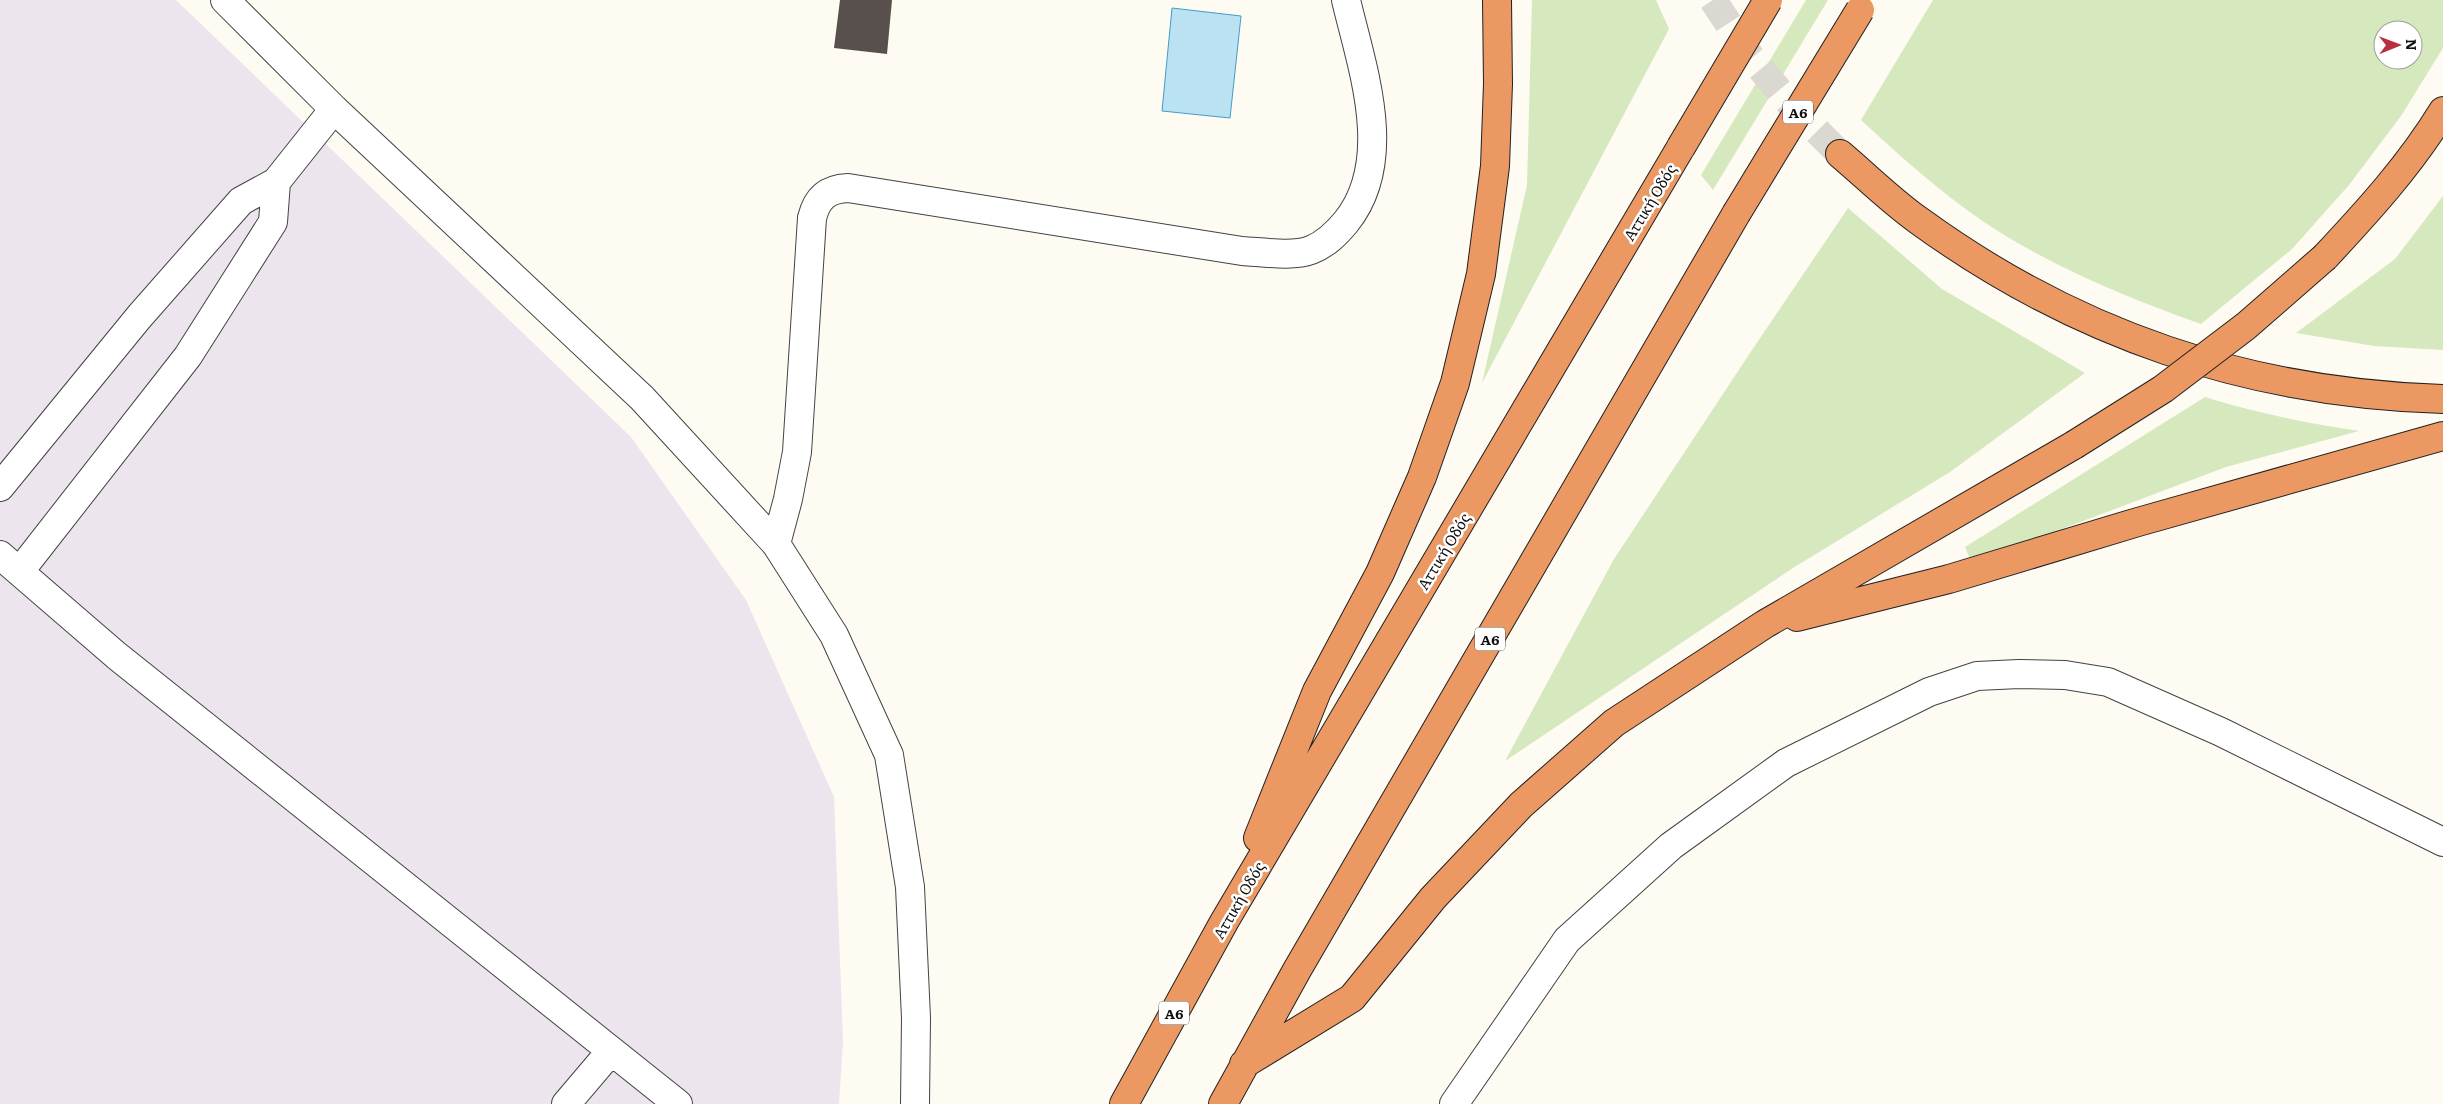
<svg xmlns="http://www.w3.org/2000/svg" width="2443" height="1104" viewBox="0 0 2443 1104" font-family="Literata,serif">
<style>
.industrial{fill:#ece5ed}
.green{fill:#d6e8be;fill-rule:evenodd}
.water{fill:#bae2f3;stroke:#459cc6}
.building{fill:#58504c}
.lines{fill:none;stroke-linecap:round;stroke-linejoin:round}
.highway-tunnel{stroke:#dad8d1;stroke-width:28;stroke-dasharray:28 14;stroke-linecap:butt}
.minor-casing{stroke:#434343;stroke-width:30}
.highway-casing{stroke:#212121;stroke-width:30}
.minor{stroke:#fff;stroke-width:28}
.highway{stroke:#ec9863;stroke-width:28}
.highway-bridge-casing{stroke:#212121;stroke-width:30;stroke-linecap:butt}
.highway-bridge{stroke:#ec9863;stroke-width:28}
.labels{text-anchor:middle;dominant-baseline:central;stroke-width:5;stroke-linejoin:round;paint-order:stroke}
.shield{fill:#fff;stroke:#585858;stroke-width:1}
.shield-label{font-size:14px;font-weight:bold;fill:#101010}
.street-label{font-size:15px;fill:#101010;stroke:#fff}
</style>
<rect width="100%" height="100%" fill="#fefbf3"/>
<!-- industrial -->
<path class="industrial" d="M0,0H176L631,437L746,600L834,797L843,1042L839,1104H0Z"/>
<!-- green -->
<path class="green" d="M1532,0H1656L1669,29L1482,383L1527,185Z
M1806,0H1828L1713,190L1701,175Z
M1933,0H2443V48L2401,116L2349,185L2292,249L2201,324C2125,297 2052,267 1984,222C1940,192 1900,156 1861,120ZM2383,30H2413V60H2383Z
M2443,196V350L2374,346L2296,333L2395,259Z
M1848,208L1942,289L2085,373L1950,472L1793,568L1505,761L1614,559L1750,353Z
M2205,397C2256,413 2306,423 2359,431L2226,467L1972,563L1965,547Z"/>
<!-- water -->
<path class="water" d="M1172,8L1241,16L1230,118L1162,111Z"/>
<!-- building -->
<path class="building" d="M840,0H892L887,54L834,48Z"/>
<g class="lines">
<!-- highway-tunnel -->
<path class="highway-tunnel" d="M1713,0L1747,52L1791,105L1840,154"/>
<defs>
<path id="minor" d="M225,0L334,109L642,398L776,544L834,635L889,755L910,887L916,1018L915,1104
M0,487L139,317L241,201L276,182L334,109
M776,544L788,499L797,452L812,218C817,198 827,189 848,188L1242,251C1262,252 1293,257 1311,250C1326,244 1336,234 1346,222C1396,160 1362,68 1346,0
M0,555L117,656L678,1104
M20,571L188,356L273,222L276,182
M566,1104L611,1051
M1454,1104L1567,940L1671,846L1786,763L1929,692L1977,676L2019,674L2065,675L2108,682L2221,732L2443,842"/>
<path id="highway" d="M1840,154C1865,175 1890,200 1918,220C2076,335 2248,393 2443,399
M2325,257C2368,211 2410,165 2443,111
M1797,617L1949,579L2138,522L2443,436
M1258,838L1317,691L1380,573L1422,477L1455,383L1481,274L1495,166L1498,84L1497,0
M1244,1064L1352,998L1433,898L1521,805L1614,723L1765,624L2074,445
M1124,1104L1224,922L1681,147
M1223,1104L1297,970L1736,214"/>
</defs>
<!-- minor casing -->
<use href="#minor" class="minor-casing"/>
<!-- highway casing -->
<use href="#highway" class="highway-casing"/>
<!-- minor -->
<use href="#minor" class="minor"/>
<!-- highway -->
<use href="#highway" class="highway"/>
<defs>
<path id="highway-bridge" d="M1681,147L1768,0
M1736,214L1860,10
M2074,445L2163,389L2246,326L2325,257"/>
</defs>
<!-- highway-bridge casing -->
<use href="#highway-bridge" class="highway-bridge-casing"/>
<!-- highway-bridge -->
<use href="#highway-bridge" class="highway-bridge"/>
</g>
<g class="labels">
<!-- shield labels -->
<g class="shield">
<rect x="1783" y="100.5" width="30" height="23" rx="4"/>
<rect x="1475" y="627.5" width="30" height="23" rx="4"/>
<rect x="1159" y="1001.5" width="30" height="23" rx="4"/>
</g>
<g class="shield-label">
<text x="1798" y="112">Α6</text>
<text x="1490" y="639">Α6</text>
<text x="1174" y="1013">Α6</text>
</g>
<!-- street labels -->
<g class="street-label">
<text transform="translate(1649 202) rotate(-59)">Αττική Οδός</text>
<text transform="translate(1443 551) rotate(-59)">Αττική Οδός</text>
<text transform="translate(1238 900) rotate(-60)">Αττική Οδός</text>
</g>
</g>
<!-- north arrow -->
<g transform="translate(2398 45) rotate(89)"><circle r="24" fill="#ffffff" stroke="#9f9f9f"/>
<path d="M0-4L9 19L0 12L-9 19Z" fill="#b82f3f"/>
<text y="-8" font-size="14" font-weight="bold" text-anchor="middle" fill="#101010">N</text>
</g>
</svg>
